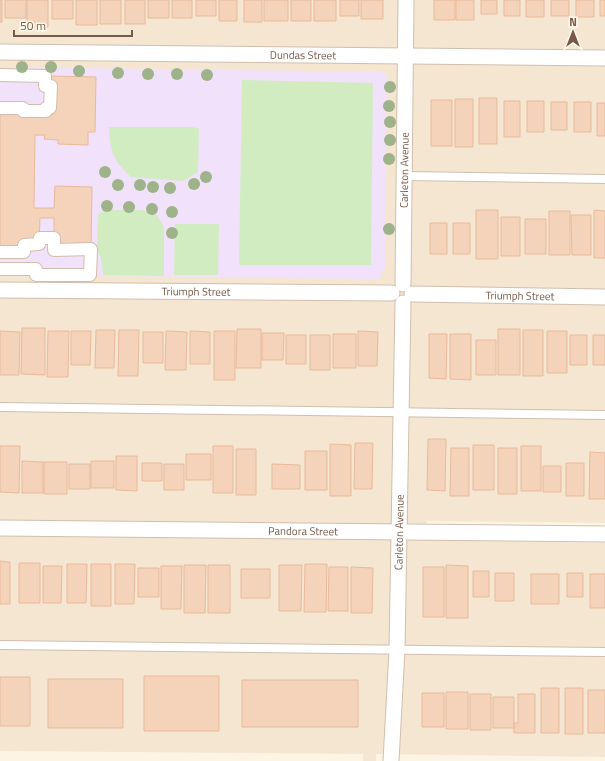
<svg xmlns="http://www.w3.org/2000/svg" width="605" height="761" viewBox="0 0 605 761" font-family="'Titillium Web',sans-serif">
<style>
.residential{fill:#f5e6d2}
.education{fill:#f1e1fa}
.green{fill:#d2ecc2}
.building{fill:#f4d3ba;stroke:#e8ba9a}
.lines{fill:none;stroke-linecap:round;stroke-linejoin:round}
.service-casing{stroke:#d1beac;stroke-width:10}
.pedestrian-casing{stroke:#d1beac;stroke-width:14}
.minor-casing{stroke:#d1beac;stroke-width:17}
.service{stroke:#fff;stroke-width:8}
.pedestrian{stroke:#fff;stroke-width:12}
.minor{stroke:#fff;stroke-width:15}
.tree{fill:#9eb38a}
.labels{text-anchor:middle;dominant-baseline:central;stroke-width:4;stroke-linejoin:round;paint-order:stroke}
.street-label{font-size:11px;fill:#775a48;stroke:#fff8eb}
</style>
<rect width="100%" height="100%" fill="#fdf4e4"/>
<!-- residential -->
<path class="residential" d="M0,0H605V523L427,521L424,540L605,543V757L376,754V761H363V754L0,751Z"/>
<!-- education -->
<path class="education" d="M0,67L382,72L387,75L385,268L379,279L0,275Z"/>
<!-- green -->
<path class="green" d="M242,80L373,83L371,265H239Z
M109,127H193L199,129L198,172L183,181L131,177C113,159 110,153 109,127Z
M107,210H142L157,215L164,227V276L103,275L101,258L97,250L98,215L100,213Z
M175,224H219L218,275H174Z"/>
<!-- building -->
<path class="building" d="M0,0H2V22H0Z
M5,0H26V18H5Z
M27,0H48V27H27Z
M52,0H73V19H52Z
M76,0H97V25H76Z
M100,0H121V24H100Z
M125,0H145V24H125Z
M148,0H169V18H148Z
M172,0H192V18H172Z
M196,0H216V16H196Z
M219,0H237V21H219Z
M244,0H262V22H244Z
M264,0H288V21H264Z
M291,0H311V21H291Z
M314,0H336V21H314Z
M340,0H359V16H340Z
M361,0H383V19H361Z
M434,0H455V20H434Z
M456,0H474V20H456Z
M481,0H497V14H481Z
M504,0H520V16H504Z
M526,0H544V17H526Z
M551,0H569V16H551Z
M576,0H594V17H576Z
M600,0H605V16H600Z
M45,76L96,77L95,132H88V145L58,144V140L44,139L45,135H35L34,208H54L55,186L92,187L91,249L54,250V218H40L39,244L0,252V108L46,111Z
M479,98H497V144H479Z
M455,99H473V147H455Z
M431,100H452V146H431Z
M504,101H520V137H504Z
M527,101H544V132H527Z
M551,102H567V130H551Z
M574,102H591V132H574Z
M597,103H605V136H597Z
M476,210H498V259H476Z
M594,210L605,211V258H594Z
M549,211H570V255H549Z
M571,215H591V255H572Z
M501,217H520V256H501Z
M525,219H546V254H525Z
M430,223H447V254H430Z
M453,223H470V254H453Z
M22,328H45V375L21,374Z
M237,329H261V368H236Z
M498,329H520V375H498Z
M96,330H115L114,368H95Z
M119,330H139L138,376H118Z
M523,330H543V376H523Z
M0,331L20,332L19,375H0Z
M48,331H69L68,377H47Z
M71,331H91L90,365H71Z
M166,331L187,332L186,370H165Z
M190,331L210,332V364H190Z
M214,331H235V380H214Z
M358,331L378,332L377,366H358Z
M547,331H567V373H547Z
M143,332H163V363H143Z
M262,333H284L283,360H262Z
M333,334H356V368H333Z
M429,334H447L446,379L429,378Z
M450,334H471V380L450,379Z
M286,335H306V364H286Z
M310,335H330V370H310Z
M570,335H587V365H570Z
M593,335H605V365H593Z
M476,340H496V375H476Z
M428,439H446L445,491L427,490Z
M355,443H373L372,489H354Z
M330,444L351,445V496H330Z
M473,445H494V490H473Z
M0,446H20L19,493L0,492Z
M213,446H233V493H213Z
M521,446H541V491H521Z
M451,448H469V496H450Z
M498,448H517V494H498Z
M236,449H256V495H236Z
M305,451H327V490H305Z
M590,452L605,453V499H589Z
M186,454H211V480H186Z
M116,456H137V491L116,490Z
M22,461L43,462V493H22Z
M91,461H114V488H91Z
M44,462H67V494H44Z
M142,463H162V481H142Z
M566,463H584V496H566Z
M69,464H90V489H69Z
M164,464H184V490H164Z
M272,464L300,465V489H272Z
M543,466H561V492H543Z
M0,561L10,562V604H0Z
M19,563H40V603H19Z
M67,564H87L86,603H67Z
M91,564H111V606H91Z
M115,564H135L134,604H115Z
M305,564H327L326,612H304Z
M184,565H206L205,613H184Z
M208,565H230V613H208Z
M279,565H302L301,611H279Z
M446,565L468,566V618H446Z
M43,566H62L61,603H43Z
M161,566H182L181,609H161Z
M329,567H348V611H328Z
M351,567L373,568L372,613H351Z
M423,567H444V617H423Z
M138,568H159V597H138Z
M241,569H270V598H241Z
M473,571H489V597H473Z
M495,573H514V601H495Z
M567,573H583V597H567Z
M531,574H559V604H531Z
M590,574H605V608H590Z
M144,676H219V731H144Z
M0,677H30V726H0Z
M48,679H123V728H48Z
M242,680H358V727H242Z
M541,688H559V733H541Z
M565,688H583V734H565Z
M588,690H605V733H588Z
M446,692H468V729H446Z
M422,693H444V727H422Z
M470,694H491V730H470Z
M518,694H535V733H514V723H518Z
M493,697H514V728H493Z"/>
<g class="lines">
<defs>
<path id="service" d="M404,176L605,179
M0,407L605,415
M0,645L605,652"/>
<path id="pedestrian" d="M0,75L45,76V86H51L50,108H46V111H23V108H0
M0,252H24V245L39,244L40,238H54V250L91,249L90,275H36V269H0"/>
<g id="minor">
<path id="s1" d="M0,52L605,58"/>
<path id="s2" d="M403,284L406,0"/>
<path id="s3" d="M0,290L392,293"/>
<path id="s4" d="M412,294L605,297"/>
<path id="s5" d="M0,528L605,534"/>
<path id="s6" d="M391,761L397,650L403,303"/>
</g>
</defs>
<!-- service casing -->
<use href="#service" class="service-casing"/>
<!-- pedestrian casing -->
<use href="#pedestrian" class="pedestrian-casing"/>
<!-- minor casing -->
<use href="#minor" class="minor-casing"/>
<!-- service -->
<use href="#service" class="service"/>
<!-- pedestrian -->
<use href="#pedestrian" class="pedestrian"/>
<!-- minor -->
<use href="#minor" class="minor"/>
</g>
<!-- trees -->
<g class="tree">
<circle cx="22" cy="67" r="6"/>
<circle cx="51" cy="67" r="6"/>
<circle cx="79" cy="71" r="6"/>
<circle cx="118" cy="73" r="6"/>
<circle cx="148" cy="74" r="6"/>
<circle cx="177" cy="74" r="6"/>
<circle cx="207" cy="75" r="6"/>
<circle cx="390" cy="87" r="6"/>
<circle cx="389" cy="106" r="6"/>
<circle cx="390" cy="122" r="6"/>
<circle cx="390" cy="140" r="6"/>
<circle cx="389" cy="159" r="6"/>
<circle cx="105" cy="172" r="6"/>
<circle cx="206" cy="177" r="6"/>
<circle cx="194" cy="184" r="6"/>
<circle cx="118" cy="185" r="6"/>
<circle cx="140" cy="185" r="6"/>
<circle cx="153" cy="187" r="6"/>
<circle cx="170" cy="188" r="6"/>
<circle cx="107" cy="206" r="6"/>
<circle cx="129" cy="207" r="6"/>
<circle cx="152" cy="209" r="6"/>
<circle cx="172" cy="212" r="6"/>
<circle cx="389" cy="229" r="6"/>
<circle cx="172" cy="233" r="6"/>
</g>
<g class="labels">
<!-- street labels -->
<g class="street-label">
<text stroke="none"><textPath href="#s1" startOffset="303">Dundas Street</textPath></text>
<text stroke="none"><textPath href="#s2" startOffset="114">Carleton Avenue</textPath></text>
<text stroke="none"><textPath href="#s3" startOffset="196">Triumph Street</textPath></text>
<text stroke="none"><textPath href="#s4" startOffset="108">Triumph Street</textPath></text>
<text stroke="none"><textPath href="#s5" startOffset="303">Pandora Street</textPath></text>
<text stroke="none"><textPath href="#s6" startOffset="229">Carleton Avenue</textPath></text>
</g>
</g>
<!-- north arrow -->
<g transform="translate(573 32)" stroke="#fff8eb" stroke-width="3" paint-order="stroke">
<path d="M0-3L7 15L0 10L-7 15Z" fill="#775a48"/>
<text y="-6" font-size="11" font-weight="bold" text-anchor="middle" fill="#775a48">N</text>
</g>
<!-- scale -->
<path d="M14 30v6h118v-6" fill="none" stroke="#775a48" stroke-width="2"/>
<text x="20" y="30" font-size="12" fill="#775a48" stroke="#fff8eb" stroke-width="3" paint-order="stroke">50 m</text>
</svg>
